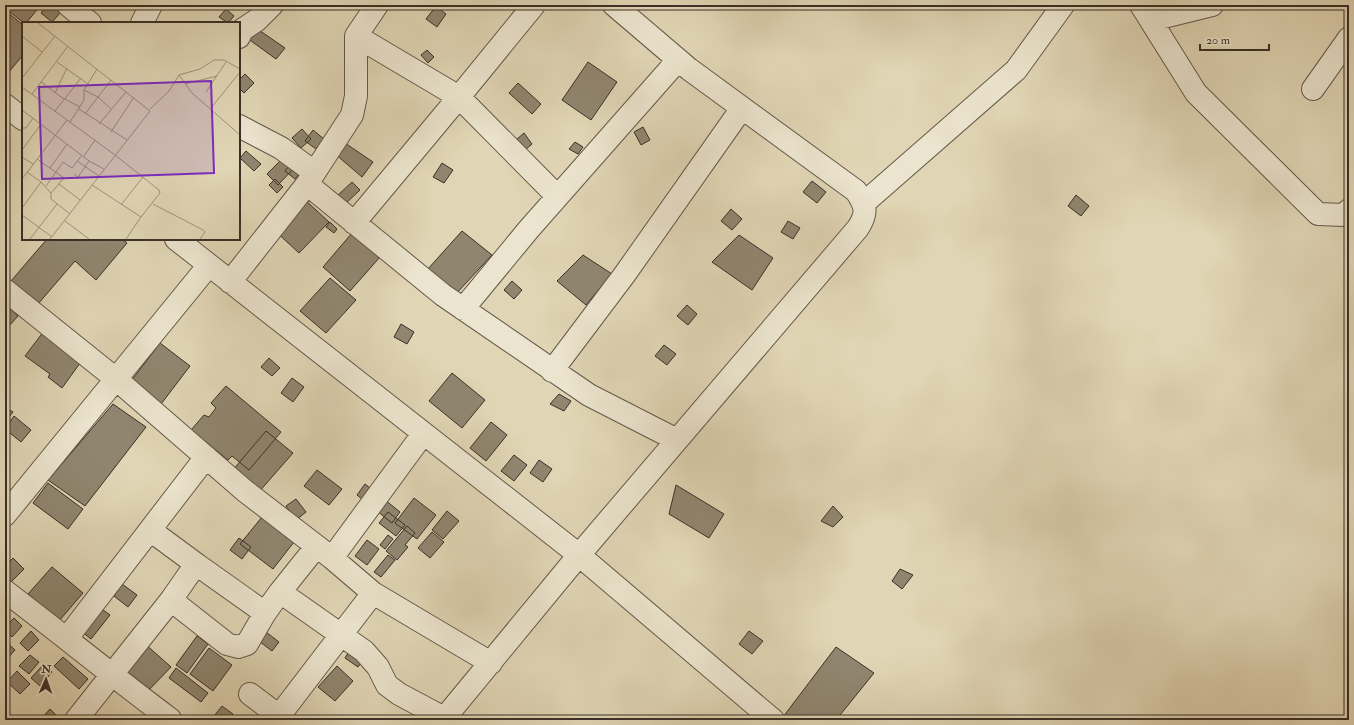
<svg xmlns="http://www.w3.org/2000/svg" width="1354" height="725" viewBox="0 0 1354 725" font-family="'IM FELL Double Pica',serif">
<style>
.building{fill:#908670;stroke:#3a3027}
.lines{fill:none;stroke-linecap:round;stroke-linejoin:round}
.minor-casing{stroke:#64594a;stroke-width:24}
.minor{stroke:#ebe4ce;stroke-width:22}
.inset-road{fill:none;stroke:#9e937c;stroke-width:1}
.view{fill:#7b2cbf;fill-opacity:0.15;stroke:#7b2cbf;stroke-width:2}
.inset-edge{fill:none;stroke:#3a3027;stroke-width:2}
</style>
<rect width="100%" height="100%" fill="#e0d5b4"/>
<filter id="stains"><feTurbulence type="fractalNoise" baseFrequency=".005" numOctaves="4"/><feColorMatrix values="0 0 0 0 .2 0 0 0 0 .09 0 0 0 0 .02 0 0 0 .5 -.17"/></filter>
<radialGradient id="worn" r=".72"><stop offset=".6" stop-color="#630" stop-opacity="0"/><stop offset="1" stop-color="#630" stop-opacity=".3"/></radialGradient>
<!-- building -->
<path class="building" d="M5,5H41L26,23H24L5,8Z
M47,5H53L61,12L52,22L41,13Z
M436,6L446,14L437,27L426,19Z
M226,9L234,16L228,23L219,17Z
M5,10L23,25V55L8,73L5,70Z
M253,26L285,48L276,59L247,38Z
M427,50L434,57L428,63L421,55Z
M588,62L617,82L591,120L562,100Z
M245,74L254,83L244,93L239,88V80Z
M518,83L541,104L532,114L509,93Z
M643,127L650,140L641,145L634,132Z
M302,129L311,139L301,148L292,138Z
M313,130L324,139L316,149L305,141Z
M524,133L532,144L525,150L516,140Z
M342,141L373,162L362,177L334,153Z
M575,142L583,147L578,154L569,149Z
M246,151L261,164L254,171L240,158Z
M284,157L295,167L278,185L267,174Z
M293,161L303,169L295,179L285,171Z
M442,163L453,170L444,183L433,177Z
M275,179L283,187L277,193L269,185Z
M812,181L826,192L817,203L803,192Z
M352,182L360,190L344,205L336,197Z
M1076,195L1089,206L1081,216L1068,206Z
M303,198L329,222L299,253L273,229Z
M731,209L742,219L732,230L721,221Z
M788,221L800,228L793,239L781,232Z
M330,222L337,229L334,233L326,227Z
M462,231L492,255L455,295L427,270Z
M352,233L380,257L350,291L323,267Z
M739,235L773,258L752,290L712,262Z
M47,239H122L127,243L96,280L75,261L38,304L11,281Z
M583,255L612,274L586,305L557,281Z
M330,278L356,300L326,333L300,311Z
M512,281L522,290L514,299L504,290Z
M5,304L18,316L9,326L5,323Z
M687,305L697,314L688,325L677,316Z
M401,324L414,332L407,344L394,337Z
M44,331L83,359L62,388L48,377L50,374L25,356Z
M160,343L190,366L158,408L128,385Z
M664,345L676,354L667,365L655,356Z
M269,358L280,368L272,376L261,367Z
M452,373L485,400L462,428L429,401Z
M292,378L304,387L293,402L281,393Z
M226,386L281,432L249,470L232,456L228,460L191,430L204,415L209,417L216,408L211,403Z
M559,394L571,401L564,411L550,404Z
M113,404L146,427L85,506L48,480Z
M5,407L13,412L5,422Z
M14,416L31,430L21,442L5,429Z
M491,422L507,435L486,461L470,448Z
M266,431L293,453L258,493L232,471Z
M514,455L527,465L514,481L501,471Z
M539,460L552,469L543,482L530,473Z
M317,470L342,489L329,505L304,486Z
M48,483L83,509L68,529L33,503Z
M365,484L400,512L392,523L357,495Z
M676,485L724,514L709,538L669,514Z
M414,498L436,515L417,539L395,523Z
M296,499L306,512L296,520L286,506Z
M833,506L843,517L833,527L821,521Z
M447,511L459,521L443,539L432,530Z
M388,512L405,525L396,536L379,523Z
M262,517L294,542L273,569L240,544Z
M407,526L415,533L405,545L408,547L397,560L386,551Z
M432,532L444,542L430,558L418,548Z
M388,535L393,539L385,549L380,545Z
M239,538L251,547L242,559L230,550Z
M367,540L379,549L367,565L355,556Z
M388,555L395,560L381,577L374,572Z
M13,558L24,569L10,583L5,579V567Z
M52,567L83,593L59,621L28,594Z
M900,569L913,575L902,589L892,581Z
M122,584L137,595L128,607L114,596Z
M99,607L110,615L91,639L80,630Z
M14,618L22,626L12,637L5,630V627Z
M31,631L39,640L28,651L20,643Z
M749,631L763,641L752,654L739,644Z
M266,632L279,642L272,651L259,641Z
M197,636L208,644L187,673L176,665Z
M5,641L15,650L5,661Z
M144,643L171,667L145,694L119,671Z
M836,647L874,673L836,720H786L783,717Z
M209,648L232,665L213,691L190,674Z
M351,648L365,657L358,667L345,658Z
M30,655L39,662L29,674L19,666Z
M63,657L88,679L79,689L54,666Z
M43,665L52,672L40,686L31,678Z
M337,666L353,681L335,701L318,687Z
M176,668L208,693L201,702L169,678Z
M17,671L30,684L20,694L7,682Z
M222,706L233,714L229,720H219L214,716Z
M50,709L61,720H40Z"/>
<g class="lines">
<defs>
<path id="minor" d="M68,5L90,23
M1141,5L1196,93L1318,214L1344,215L1349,210
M1151,20L1212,5
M142,23L151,5
M356,36L459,97L557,196
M239,37L242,30L257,20L272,5
M1313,89L1349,38
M5,105L23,119
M239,126L281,148L314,172
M307,184L443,295L589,395L677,440
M864,203L1016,70L1063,5
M354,223L454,103L534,5
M176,239L579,555L773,720
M230,282L307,184L352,115L356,96V36L377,5
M5,290L116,379L245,491L332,558L373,593L491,663
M463,309L529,229L678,60
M552,371L625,274L742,108
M5,515L209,265
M150,530L196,564L171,600
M332,558L423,434
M196,564L265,613
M5,591C60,633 114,677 170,719L169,720
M280,592L364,651L378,667L387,685L399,694L444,718
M67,638L206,457
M250,694L279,716L373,593
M76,720L171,600L227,644L238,647L247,644L265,613L280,592L316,547
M443,720L579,555L858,228C868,212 866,207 856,191L689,69L614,5"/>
</defs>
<!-- minor casing -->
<use href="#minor" class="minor-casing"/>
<!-- minor -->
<use href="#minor" class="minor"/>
</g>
<!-- overview -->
<g transform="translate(22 22)">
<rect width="218" height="218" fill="#e0d5b4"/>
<path class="inset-road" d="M16,1L128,89L28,217M0,14L20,30M35,40L66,62M157,53L170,71L218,113M0,56L33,14M19,60L39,75L58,85M163,62L195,54M0,65L93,133L137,168L138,171L119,195L70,163M62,68L76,75L89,87M184,70L204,40M33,71L45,46M10,72L46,24M189,86L218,50M57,87L105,118M128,87L147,69L157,53L178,47L192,38H202L218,47M0,88L67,139L82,147M33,89L59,56M63,92L89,58M48,100L62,78V68L75,47M77,102L104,70M0,106H4L11,96M89,110L112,75M0,128L19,102M62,134L73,118M0,135L11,142M15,137L42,156L29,171M55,139L77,154M28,146L45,122M5,150L19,160L29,171V177L48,192M52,152L56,155L67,139M0,157L45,98M37,162L58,178M24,164L41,140L50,146L60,133M131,182L181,208L183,210L178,217M99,183L121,155M0,186L19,160M0,193L30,215M43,199L67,217M8,217L35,182M104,217L119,195"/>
<path class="view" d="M189,59L192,151L20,157L17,65Z"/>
<rect width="218" height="218" class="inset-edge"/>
</g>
<!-- margin -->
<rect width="1354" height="725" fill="none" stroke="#e0d5b4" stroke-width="20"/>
<rect x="6" y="6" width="1342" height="713" fill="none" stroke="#3a3027" stroke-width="2"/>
<rect x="10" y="10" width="1334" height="705" fill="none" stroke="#3a3027"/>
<!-- north arrow -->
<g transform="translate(46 679) rotate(2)" stroke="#ebe4ce" stroke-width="3" paint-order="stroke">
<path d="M0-3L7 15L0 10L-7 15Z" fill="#3a3027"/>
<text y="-6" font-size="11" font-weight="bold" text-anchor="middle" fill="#3a3027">N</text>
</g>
<!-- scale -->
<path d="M1200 44v6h69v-6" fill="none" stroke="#3a3027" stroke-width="2"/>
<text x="1206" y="44" font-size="12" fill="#3a3027" stroke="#ebe4ce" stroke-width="3" paint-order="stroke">20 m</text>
<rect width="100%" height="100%" filter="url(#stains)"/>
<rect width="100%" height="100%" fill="url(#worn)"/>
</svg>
